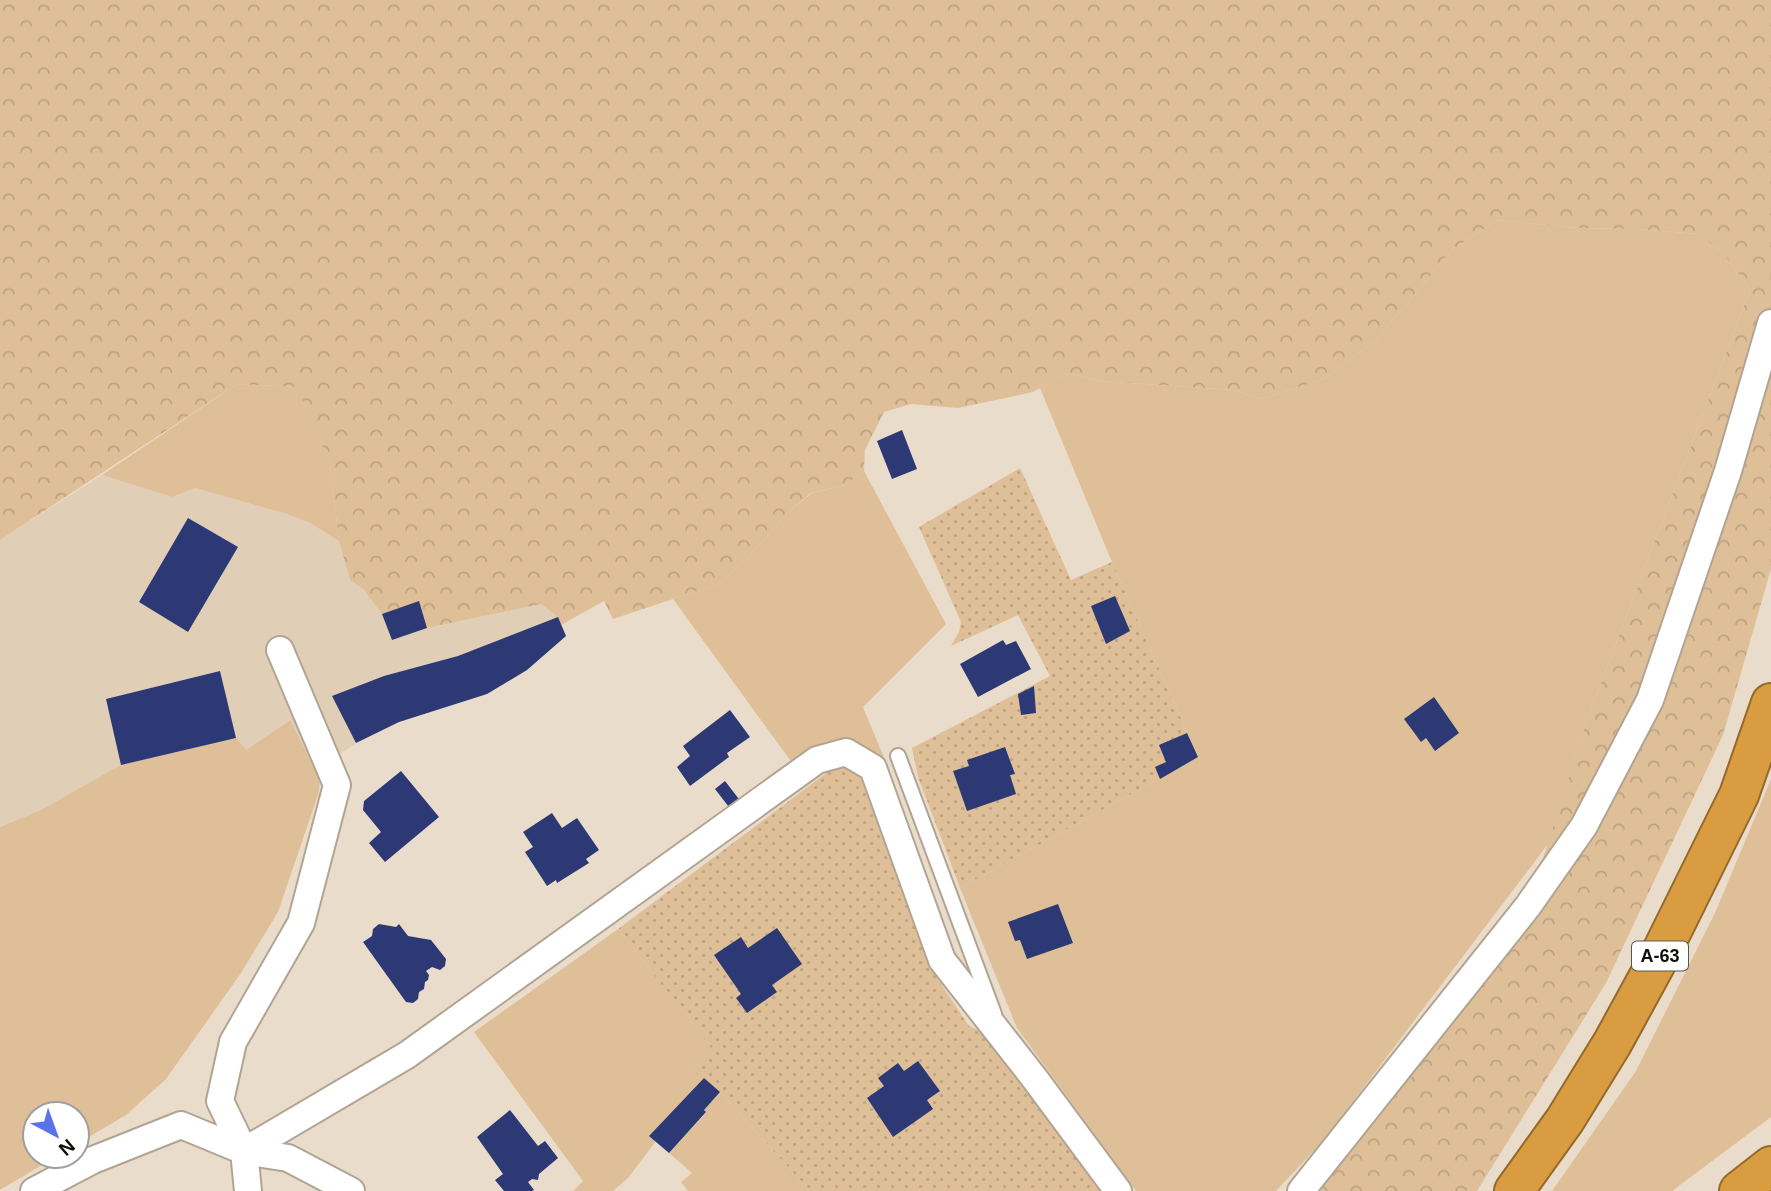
<svg xmlns="http://www.w3.org/2000/svg" width="1771" height="1191" viewBox="0 0 1771 1191" font-family="Arial,sans-serif">
<style>
.built{fill:#e1ceb6}
.grass{fill:#debf97}
.forest{fill:url(#forest-crowns)}
.park{fill:url(#park-dots)}
.building{fill:#2c3975}
.lines{fill:none;stroke-linecap:round;stroke-linejoin:round}
.service-casing{stroke:#b2a493;stroke-width:18}
.minor-casing{stroke:#b2a493;stroke-width:30}
.motorway-casing{stroke:#936a2c;stroke-width:42}
.service{stroke:#fff;stroke-width:14}
.minor{stroke:#fff;stroke-width:26}
.motorway{stroke:#d99c40;stroke-width:38}
.labels{text-anchor:middle;dominant-baseline:central;stroke-width:7;stroke-linejoin:round;paint-order:stroke}
.shield{fill:#fff;stroke:#585651;stroke-width:2}
.shield-label{font-size:18px;font-weight:bold;fill:#110d07}
</style>
<defs>
<pattern id="forest-crowns" width="20" height="18" patternUnits="userSpaceOnUse" patternTransform="scale(1.75)"><rect width="20" height="18" fill="#debf97"/><path d="M2 6a3 3 0 1 1 6 0M12 15a3 3 0 1 1 6 0" fill="none" stroke="#bda381"/></pattern>
<pattern id="park-dots" width="8" height="8" patternUnits="userSpaceOnUse" patternTransform="scale(1.75)"><rect width="8" height="8" fill="#debf97"/><path d="M2 2h.1M6 6h.1" fill="none" stroke="#bda381" stroke-width="1.8" stroke-linecap="round"/></pattern>
</defs>
<rect width="100%" height="100%" fill="#eadcca"/>
<!-- built -->
<path class="built" d="M102,475L172,497L195,488L287,514L310,523L339,541L350,580L363,589L382,614L428,628L541,604L558,617L566,636L487,694L399,722L356,743L316,770L289,720L246,750L41,810L0,827V540Z"/>
<!-- grass -->
<path class="grass" d="M1497,220L1576,228L1637,229L1699,234L1724,254L1750,290L1587,720L1548,844L1323,1141L1276,1191H1136L1017,1028L960,888L1198,757L1112,562L1040,388L1068,373L1100,381L1234,390L1262,399L1326,378L1376,340L1453,249Z
M237,384L298,387L330,464L339,541L310,523L287,514L195,488L172,497L102,475Z
M864,471L946,624L863,707L884,758L857,745L793,764L673,599L718,584L747,559L788,512L812,493L845,485Z
M290,720L315,770L321,767L319,792L278,912L241,973L166,1079L126,1115L77,1144V1114H35V1156H57L0,1190V827L41,810L121,765L236,738L246,750Z
M1771,779V1117L1672,1191H1552L1636,1071L1715,913Z
M618,929L718,1056L691,1069L704,1078L650,1135L656,1141L628,1178L613,1191H573L583,1181L474,1032Z
M720,1092L810,1191H688L681,1182L692,1173L669,1153L706,1113L704,1110Z"/>
<!-- forest -->
<path class="forest" d="M0,0H1771V569L1723,735L1606,983L1477,1191H1301L1528,906L1587,720L1750,290L1724,254L1699,234L1637,229L1576,228L1497,220L1453,249L1376,340L1326,378L1262,399L1234,390L1100,381L1068,373L1033,392L958,408L911,404L884,412L865,450L864,471L845,485L811,493L788,512L747,559L718,584L613,619L604,601L561,625L558,617L541,604L427,628L382,614L363,589L350,580L339,541L330,464L297,387L237,384L0,540Z"/>
<!-- park -->
<path class="park" d="M1020,468L1071,580L1112,562L1198,757L960,888L918,777L912,748L1050,676L1018,615L951,646L959,632L961,622L919,527Z
M849,764L864,778L931,969L969,1026L993,1036L1106,1191H810L720,1092L691,1069L717,1055L618,929L837,765Z"/>
<!-- building -->
<path class="building" d="M902,430L917,469L892,479L877,441Z
M188,518L238,547L188,632L139,602Z
M1115,596L1130,631L1106,644L1091,606Z
M419,601L427,628L392,640L382,614Z
M558,617L566,636L527,670L487,694L399,722L356,743L332,696L384,676L458,656Z
M1003,640L1006,645L1016,641L1031,669L978,697L960,664Z
M220,671L236,738L121,765L106,699Z
M1034,686L1036,713L1021,715L1018,694Z
M1434,697L1459,733L1435,751L1426,738L1421,742L1404,719Z
M730,710L750,737L727,753L729,757L690,786L677,767L690,756L683,746Z
M1187,733L1198,757L1160,779L1155,767L1166,762L1159,745Z
M1005,747L1015,774L1010,775L1016,794L967,811L953,771L969,766L967,760Z
M401,771L439,817L385,862L369,843L381,832L363,810L364,801Z
M725,781L742,803L732,811L715,789Z
M552,813L562,828L577,818L599,850L586,859L589,863L557,883L556,880L547,886L525,852L533,847L523,832Z
M1058,904L1073,943L1027,959L1020,940L1015,941L1008,922Z
M379,924L396,927L399,924L408,936L431,940L446,959L445,966L440,970L432,967L426,971L429,975L428,980L425,982L424,989L419,992L418,999L413,1003L406,1002L363,942L372,936L373,929Z
M777,928L802,964L772,985L777,992L747,1013L736,998L741,994L714,955L741,937L748,948Z
M918,1061L940,1091L927,1100L933,1109L893,1137L867,1098L884,1086L878,1078L898,1063L904,1071Z
M704,1078L720,1092L704,1110L706,1112L669,1153L649,1136Z
M510,1110L538,1146L545,1141L558,1158L539,1174L538,1180L532,1179L528,1182L534,1190L532,1191H504L495,1180L503,1174L477,1137Z"/>
<g class="lines">
<defs>
<path id="service" d="M898,756L994,1014"/>
<path id="minor" d="M280,650L337,785L301,923L233,1042L220,1101L244,1151L407,1055L817,760L846,752L873,768L942,960L1035,1079L1118,1191
M244,1151L288,1158L351,1191
M34,1191L93,1160L181,1125L244,1151L248,1191
M1301,1191L1528,906L1584,826L1650,700L1728,471L1771,323"/>
<path id="motorway" d="M1514,1191L1565,1120L1613,1042L1655,965L1739,795L1771,703
M1739,1191L1771,1166"/>
</defs>
<!-- service casing -->
<use href="#service" class="service-casing"/>
<!-- minor casing -->
<use href="#minor" class="minor-casing"/>
<!-- motorway casing -->
<use href="#motorway" class="motorway-casing"/>
<!-- service -->
<use href="#service" class="service"/>
<!-- minor -->
<use href="#minor" class="minor"/>
<!-- motorway -->
<use href="#motorway" class="motorway"/>
</g>
<g class="labels">
<!-- shield labels -->
<rect class="shield" x="1632" y="941.5" width="56" height="29" rx="5"/>
<g class="shield-label">
<text x="1660" y="956">A-63</text>
</g>
</g>
<!-- north arrow -->
<g transform="translate(56 1135) rotate(139)"><circle r="33" fill="#ffffff" stroke="#a09e9c" stroke-width="2"/>
<path d="M0-5L12 26L0 18L-12 26Z" fill="#5b73ea"/>
<text y="-10" font-size="19" font-weight="bold" text-anchor="middle" fill="#110d07">N</text>
</g>
</svg>
